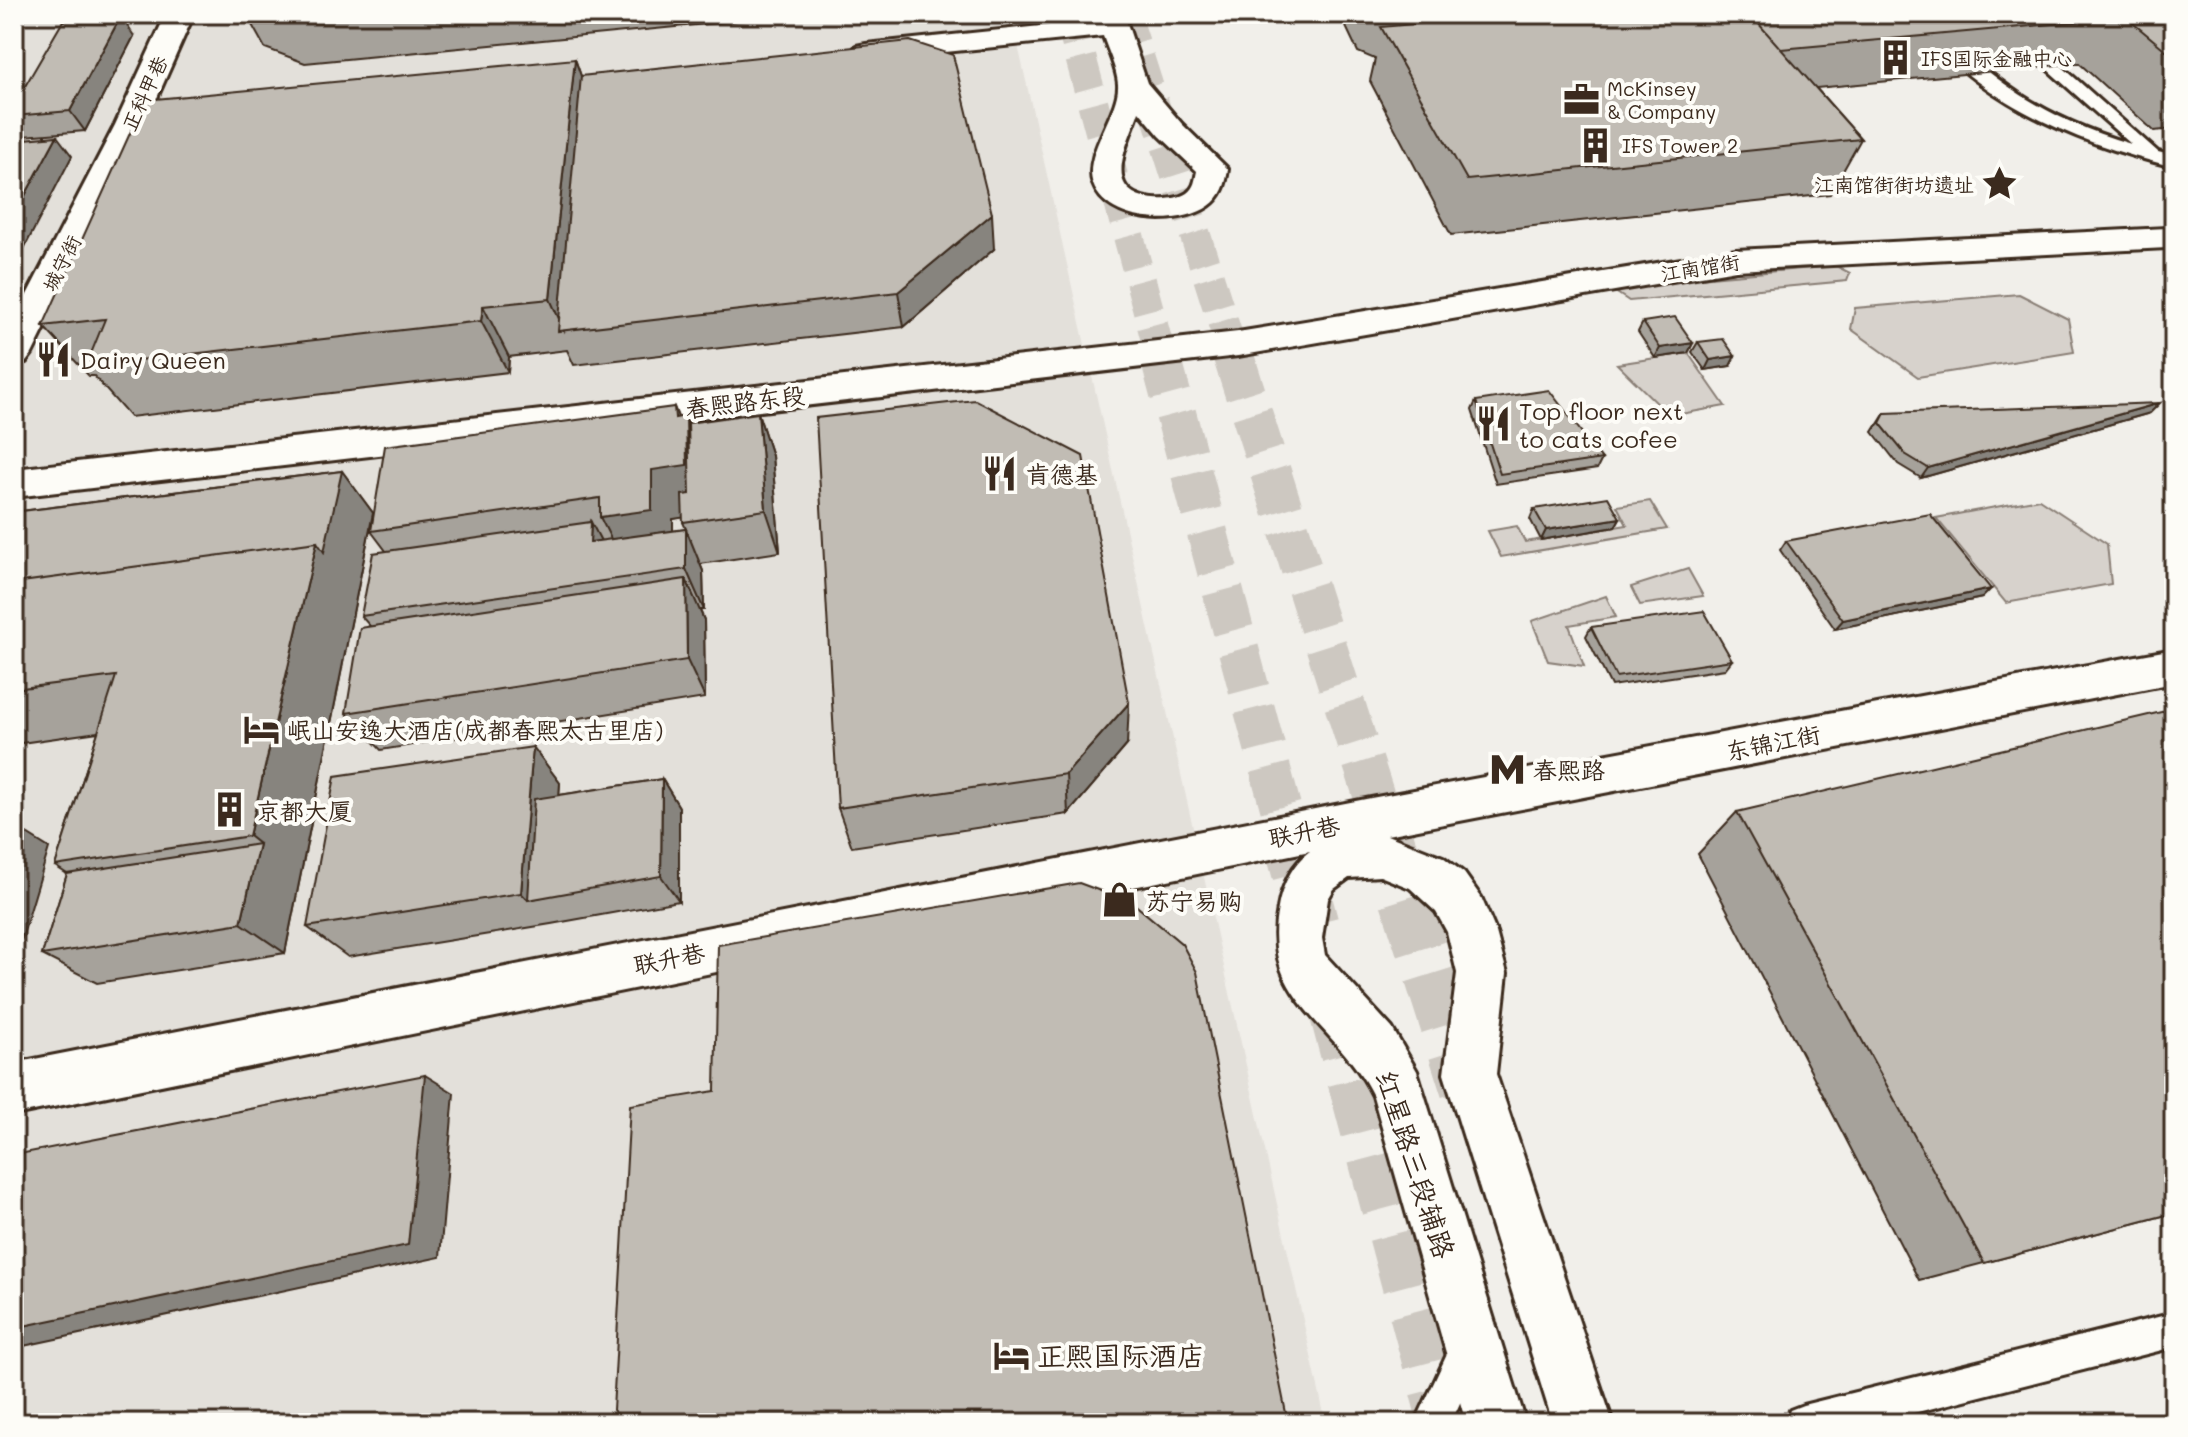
<svg xmlns="http://www.w3.org/2000/svg" width="2188" height="1437" viewBox="0 0 2188 1437" font-family="Mali,'LXGW WenKai TC',sans-serif">
<style>
.built{fill:#e3e0da}
.green{fill:#d7d2cc;stroke:#897e75;stroke-width:2}
.lines{fill:none;stroke-linecap:round;stroke-linejoin:round}
.primary-tunnel-far2{stroke:#cdc8c1;stroke-width:31;stroke-dasharray:31 15;stroke-linecap:butt}
.primary-tunnel-far1{stroke:#cdc8c1;stroke-width:41;stroke-dasharray:41 20;stroke-linecap:butt}
.primary-tunnel{stroke:#cdc8c1;stroke-width:53;stroke-dasharray:53 27;stroke-linecap:butt}
.lane-casing{stroke:#3b2a1e;stroke-width:6}
.street-casing{stroke:#3b2a1e;stroke-width:6}
.lane{fill:#fdfcf7;fill-rule:evenodd}
.street{fill:#fdfcf7;fill-rule:evenodd}
.wall{fill:#a6a29b;stroke:#3b2a1e;stroke-width:2;fill-rule:evenodd}
.shaded-wall{fill:#87847e;stroke:#3b2a1e;stroke-width:2}
.building{fill:#c1bcb4;stroke:#3b2a1e;stroke-width:2}
.labels{text-anchor:middle;dominant-baseline:central;stroke-width:8;stroke-linejoin:round;paint-order:stroke}
.far-poi-label{font-size:20px;fill:#3b2a1e;stroke:#fdfcf7;text-anchor:start}
.far-street-label{font-size:20px;fill:#3b2a1e;stroke:#fdfcf7}
.poi-label{font-size:24px;fill:#3b2a1e;stroke:#fdfcf7;text-anchor:start}
.street-label{font-size:24px;fill:#3b2a1e;stroke:#fdfcf7}
.near-street-label{font-size:28px;fill:#3b2a1e;stroke:#fdfcf7}
.near-poi-label{font-size:28px;fill:#3b2a1e;stroke:#fdfcf7;text-anchor:start}
</style>
<rect width="100%" height="100%" fill="#f1efea"/>
<filter id="ink" filterUnits="userSpaceOnUse"><feTurbulence type="fractalNoise" baseFrequency=".0125" numOctaves="2"/><feDisplacementMap in="SourceGraphic" scale="16" xChannelSelector="R" yChannelSelector="G"/><feConvolveMatrix kernelMatrix="1 2 1 2 8 2 1 2 1" color-interpolation-filters="sRGB"/></filter>
<g filter="url(#ink)">
<!-- built -->
<path class="built" d="M14,14H1011L1326,1423H14Z"/>
<!-- green -->
<path class="green" d="M1836,266L1850,273L1847,281L1629,301L1617,293L1619,285Z
M2019,294L2068,319L2074,352L1918,377L1851,329L1855,308Z
M1688,353L1725,406L1670,416L1617,364Z
M2039,499L2107,544L2111,584L2006,603L1936,518Z
M1650,501L1667,529L1501,557L1488,531L1517,526L1525,542L1627,525L1617,506Z
M1688,569L1703,596L1640,605L1631,587Z
M1606,596L1616,617L1569,625L1584,666L1548,661L1532,621Z"/>
<g class="lines">
<!-- primary-tunnel-far2 -->
<path class="primary-tunnel-far2" d="M1069,14L1161,357
M1125,14L1234,357"/>
<!-- primary-tunnel-far1 -->
<path class="primary-tunnel-far1" d="M1160,355L1285,824
M1233,355L1383,824"/>
<!-- primary-tunnel -->
<path class="primary-tunnel" d="M1285,822L1312,924
M1382,822L1467,1089
M1333,1002L1445,1423"/>
<defs>
<path id="lane" d="M1907,14H1924C1992,80 2039,116 2131,144L1985,14H2003L2158,152L2174,156V167C2071,142 1974,99 1907,14Z
M2174,1313V1347L1874,1423H1785L1790,1410L1803,1405Z
M1468,1330L1480,1335L1485,1347L1451,1423H1415L1456,1335Z"/>
<path id="street" d="M166,14H194L145,125L32,354L26,362L14,366V320L115,125Z
M1096,14H1124L1147,83L1182,124L1228,169C1226,184 1222,197 1209,206C1179,227 1107,224 1093,184C1082,154 1120,112 1118,84C1117,69 1108,51 1103,36L866,60L856,58L852,52L856,46L866,44L1098,20ZM1139,111L1160,136L1197,171C1195,180 1195,187 1187,193C1171,203 1133,202 1124,183C1115,164 1133,130 1139,111Z
M2167,228L2174,230V246L2167,248L1736,270L1238,356L14,497V469L1238,332L1736,250Z
M2174,649V683L1387,835L1443,857L1464,873L1481,897L1496,932L1507,973L1496,1074L1613,1423H1553L1444,1074L1457,973L1447,932L1436,912L1410,888L1380,876L1349,878L1334,889L1328,899L1322,938L1325,955L1392,1028L1417,1071L1526,1423H1466L1373,1096C1339,1025 1259,999 1278,908C1282,886 1292,864 1310,851L14,1115V1063L1371,798Z"/>
</defs>
<!-- lane casing -->
<use href="#lane" class="lane-casing"/>
<!-- street casing -->
<use href="#street" class="street-casing"/>
<!-- lane -->
<use href="#lane" class="lane"/>
<!-- street -->
<use href="#street" class="street"/>
</g>
<!-- wall -->
<path class="wall" d="M246,14H810L305,63L265,48Z
M1340,14H2174V129L2154,131L2079,63L1816,88L1861,139L1830,194L1451,235L1370,81L1375,59L1358,52Z
M134,36L85,131L23,136L14,125V105Z
M575,59L581,76L994,249L904,327L574,365L567,350L509,357L508,372L130,417L94,376H89L43,326Z
M1643,322L1693,343L1688,353L1655,358L1638,332Z
M1698,342L1730,366L1705,370L1692,352Z
M1476,401L1602,459L1597,469L1496,484L1472,410Z
M674,407L678,417L688,423L758,413L772,456L780,552L700,564L703,571L704,610H700L704,620L705,698L381,750L346,713L370,626L361,616L386,551L371,531ZM683,517V522L686,529L673,531V519Z
M1885,413H2150L1921,478L1898,464L1873,432Z
M342,471L373,513L285,953L97,983L42,955L67,874L55,866L98,732L14,744V512Z
M1534,509L1620,518L1615,527L1541,540L1530,519Z
M1786,541L1982,598L1835,629L1780,550Z
M1591,627L1732,660L1725,669L1611,686L1586,636Z
M1127,745L1068,814L852,847L838,808Z
M533,747L560,783L559,795L662,779L679,807V901L551,924L348,957L307,927Z
M1737,812L2174,1213L1919,1280L1698,854Z"/>
<!-- shaded-wall -->
<path class="shaded-wall" d="M121,16L134,36L85,131L70,111Z
M575,59L593,111L564,330L550,299Z
M57,136L72,156L14,268V216Z
M992,214L994,249L904,327L898,292Z
M483,306L509,357L508,372L481,321Z
M1693,343L1688,353L1655,358L1660,348Z
M1735,356L1730,366L1705,370L1710,360Z
M2160,403L2150,413L1921,478L1928,468Z
M674,407L686,438V416L705,466L706,514L673,519V558L624,565L600,517L652,470Z
M758,413L772,456L780,552L766,510Z
M342,471L373,513L285,953L241,923L259,844L249,836L317,542Z
M1620,518L1615,527L1541,540L1546,530Z
M591,522L613,564L590,542Z
M686,529L703,571L704,610L686,569Z
M686,579L704,620L705,698L687,660Z
M1991,589L1982,598L1835,629L1843,620Z
M1129,703L1127,745L1068,814L1066,774Z
M533,747L560,783L552,895L528,900L521,893Z
M662,779L679,807V901L661,876Z
M14,826L49,848L14,965Z
M425,1075L454,1093L440,1257L14,1348V1328Z"/>
<!-- building -->
<path class="building" d="M1381,14H1519L1406,24Z
M1519,14H1750L1861,139L1467,180L1381,27Z
M1750,14H2103L2109,19L1781,49Z
M2122,14H2174V57Z
M121,16L70,111L14,116V105L63,21Z
M910,41L953,55L992,214L898,292L558,331L581,76Z
M575,59L550,299L483,306L481,321L86,366L105,319L43,326L145,100Z
M57,136L14,216V140Z
M1675,317L1693,343L1660,348L1643,322Z
M1723,339L1735,356L1710,360L1698,342Z
M1549,390L1602,459L1500,474L1476,401Z
M975,400L1083,456L1129,703L1066,774L838,808L816,418Z
M2160,403L1928,468L1905,454L1880,423L1885,413Z
M674,407L675,418L686,416L687,465L652,470V510L600,517V498L371,531L385,446Z
M758,413L766,510L683,522L682,495L690,494L688,423Z
M342,471L324,552L317,542L14,583V512Z
M1608,497L1620,518L1546,530L1534,509Z
M1930,514L1991,589L1843,620L1786,541Z
M591,522L590,542L686,529V569L361,616L373,553Z
M317,542L249,836L55,866L116,676L14,689V583Z
M686,579L687,660L346,713L360,628Z
M1704,611L1732,660L1616,677L1591,627Z
M2174,709V1213L1984,1263L1737,812Z
M533,747L521,893L307,927L335,776Z
M662,779L661,876L528,900L534,799Z
M259,844L241,923L42,955L67,874Z
M1079,883L1133,903L1182,944L1197,972L1288,1423H624L613,1410L630,1105L715,1091L718,945Z
M425,1075L408,1245L14,1328V1155Z"/>
</g>
<!-- icons -->
<defs>
<symbol id="building-bare" viewBox="-9 -9 18 18"><path d="M-4-6H4V6H1V3H-1V6H-4ZM-2.5-4.3h1.7v1.8h-1.7ZM.8-4.3h1.7v1.8H.8ZM-2.5-1h1.7V.8h-1.7ZM.8-1h1.7V.8H.8Z" fill="#3b2a1e" stroke="#fdfcf7" stroke-width="2.5" paint-order="stroke"/></symbol>
<symbol id="office-bare" viewBox="-9 -9 18 18"><path d="M-6-3h4V-5.5h4V-3h4V5H-6ZM-1-4.5V-3h2v-1.5ZM-6 0V1H6V0Z" fill="#3b2a1e" stroke="#fdfcf7" stroke-width="2.5" paint-order="stroke"/></symbol>
<symbol id="sight-bare" viewBox="-9 -9 18 18"><path d="M0-6L1.8-2.2L6-1.7L2.9 1.2L3.7 5.4L0 3.3L-3.7 5.4L-2.9 1.2L-6-1.7L-1.8-2.2Z" fill="#3b2a1e" stroke="#fdfcf7" stroke-width="2.5" paint-order="stroke"/></symbol>
<symbol id="restaurant-bare" viewBox="-9 -9 18 18"><path d="M-5-6h1v4h1v-4h1v4h1v-4h1v5L-1.5 .5V6h-2V.5L-5-1ZM5-6V6H3V1.5H1.5Q1.5-4 5-6Z" fill="#3b2a1e" stroke="#fdfcf7" stroke-width="2.5" paint-order="stroke"/></symbol>
<symbol id="hotel-bare" viewBox="-9 -9 18 18"><path d="M-6-4.5h1.5V1H6V5H4.5V3h-9V5H-6ZM-4 0a1.8 1.8 0 1 1 3.6 0ZM.5 0V-2.5h3Q6-2.5 6 0Z" fill="#3b2a1e" stroke="#fdfcf7" stroke-width="2.5" paint-order="stroke"/></symbol>
<symbol id="metro-bare" viewBox="-9 -9 18 18"><path d="M-5.5 5V-5H-3L0 0L3-5H5.5V5H3V-.5L0 4L-3-.5V5Z" fill="#3b2a1e" stroke="#fdfcf7" stroke-width="2.5" paint-order="stroke"/></symbol>
<symbol id="shop-bare" viewBox="-9 -9 18 18"><path d="M-5-2.5h2.3a2.7 3.5 0 0 1 5.4 0H5L5.5 6h-11ZM-1.5-2.5h3a1.5 2.3 0 0 0-3 0Z" fill="#3b2a1e" stroke="#fdfcf7" stroke-width="2.5" paint-order="stroke"/></symbol>
</defs>
<g fill-rule="evenodd">
<use href="#building-bare" x="1870" y="32" width="51" height="51"/>
<use href="#office-bare" x="1556" y="74" width="51" height="51"/>
<use href="#building-bare" x="1570" y="120" width="51" height="51"/>
<use href="#sight-bare" x="1974" y="158" width="51" height="51"/>
<use href="#restaurant-bare" x="28" y="334" width="51" height="51"/>
<use href="#restaurant-bare" x="1468" y="398" width="51" height="51"/>
<use href="#restaurant-bare" x="974" y="448" width="51" height="51"/>
<use href="#hotel-bare" x="236" y="704" width="51" height="51"/>
<use href="#metro-bare" x="1482" y="744" width="51" height="51"/>
<use href="#building-bare" x="204" y="784" width="51" height="51"/>
<use href="#shop-bare" x="1094" y="874" width="51" height="51"/>
<use href="#hotel-bare" x="986" y="1330" width="51" height="51"/>
</g>
<g class="labels">
<!-- far-poi labels -->
<g class="far-poi-label">
<text x="1921" y="58">IFS国际金融中心</text>
<text x="1607" y="88">McKinsey<tspan x="1607" dy="23">&amp; Company</tspan></text>
<text x="1622" y="145">IFS Tower 2</text>
<text x="1974" y="184" text-anchor="end">江南馆街街坊遗址</text>
</g>
<!-- far-street labels -->
<g class="far-street-label">
<text transform="translate(144 93) rotate(-65)">正科甲巷</text>
<text transform="translate(61 263) rotate(-63)">城守街</text>
<text transform="translate(1700 267) rotate(-9)">江南馆街</text>
</g>
<!-- poi labels -->
<g class="poi-label">
<text x="80" y="359">Dairy Queen</text>
<text x="1519" y="410">Top floor next<tspan x="1519" dy="28">to cats cofee</tspan></text>
<text x="1026" y="473">肯德基</text>
<text x="287" y="729">岷山安逸大酒店(成都春熙太古里店)</text>
<text x="1533" y="769">春熙路</text>
<text x="256" y="810">京都大厦</text>
<text x="1146" y="900">苏宁易购</text>
</g>
<!-- street labels -->
<g class="street-label">
<text transform="translate(745 401) rotate(-7)">春熙路东段</text>
<text transform="translate(1773 742) rotate(-11)">东锦江街</text>
<text transform="translate(1304 831) rotate(-11)">联升巷</text>
<text transform="translate(669 958) rotate(-11)">联升巷</text>
</g>
<!-- near-street labels -->
<g class="near-street-label">
<text transform="translate(1416 1164) rotate(72)">红星路三段辅路</text>
</g>
<!-- near-poi labels -->
<g class="near-poi-label">
<text x="1037" y="1355">正熙国际酒店</text>
</g>
</g>
<!-- margin -->
<rect width="2188" height="1437" fill="none" stroke="#fdfcf7" stroke-width="48"/>
<rect x="24" y="24" width="2140" height="1389" fill="none" stroke="#3b2a1e" stroke-width="3" filter="url(#ink)"/>
</svg>
